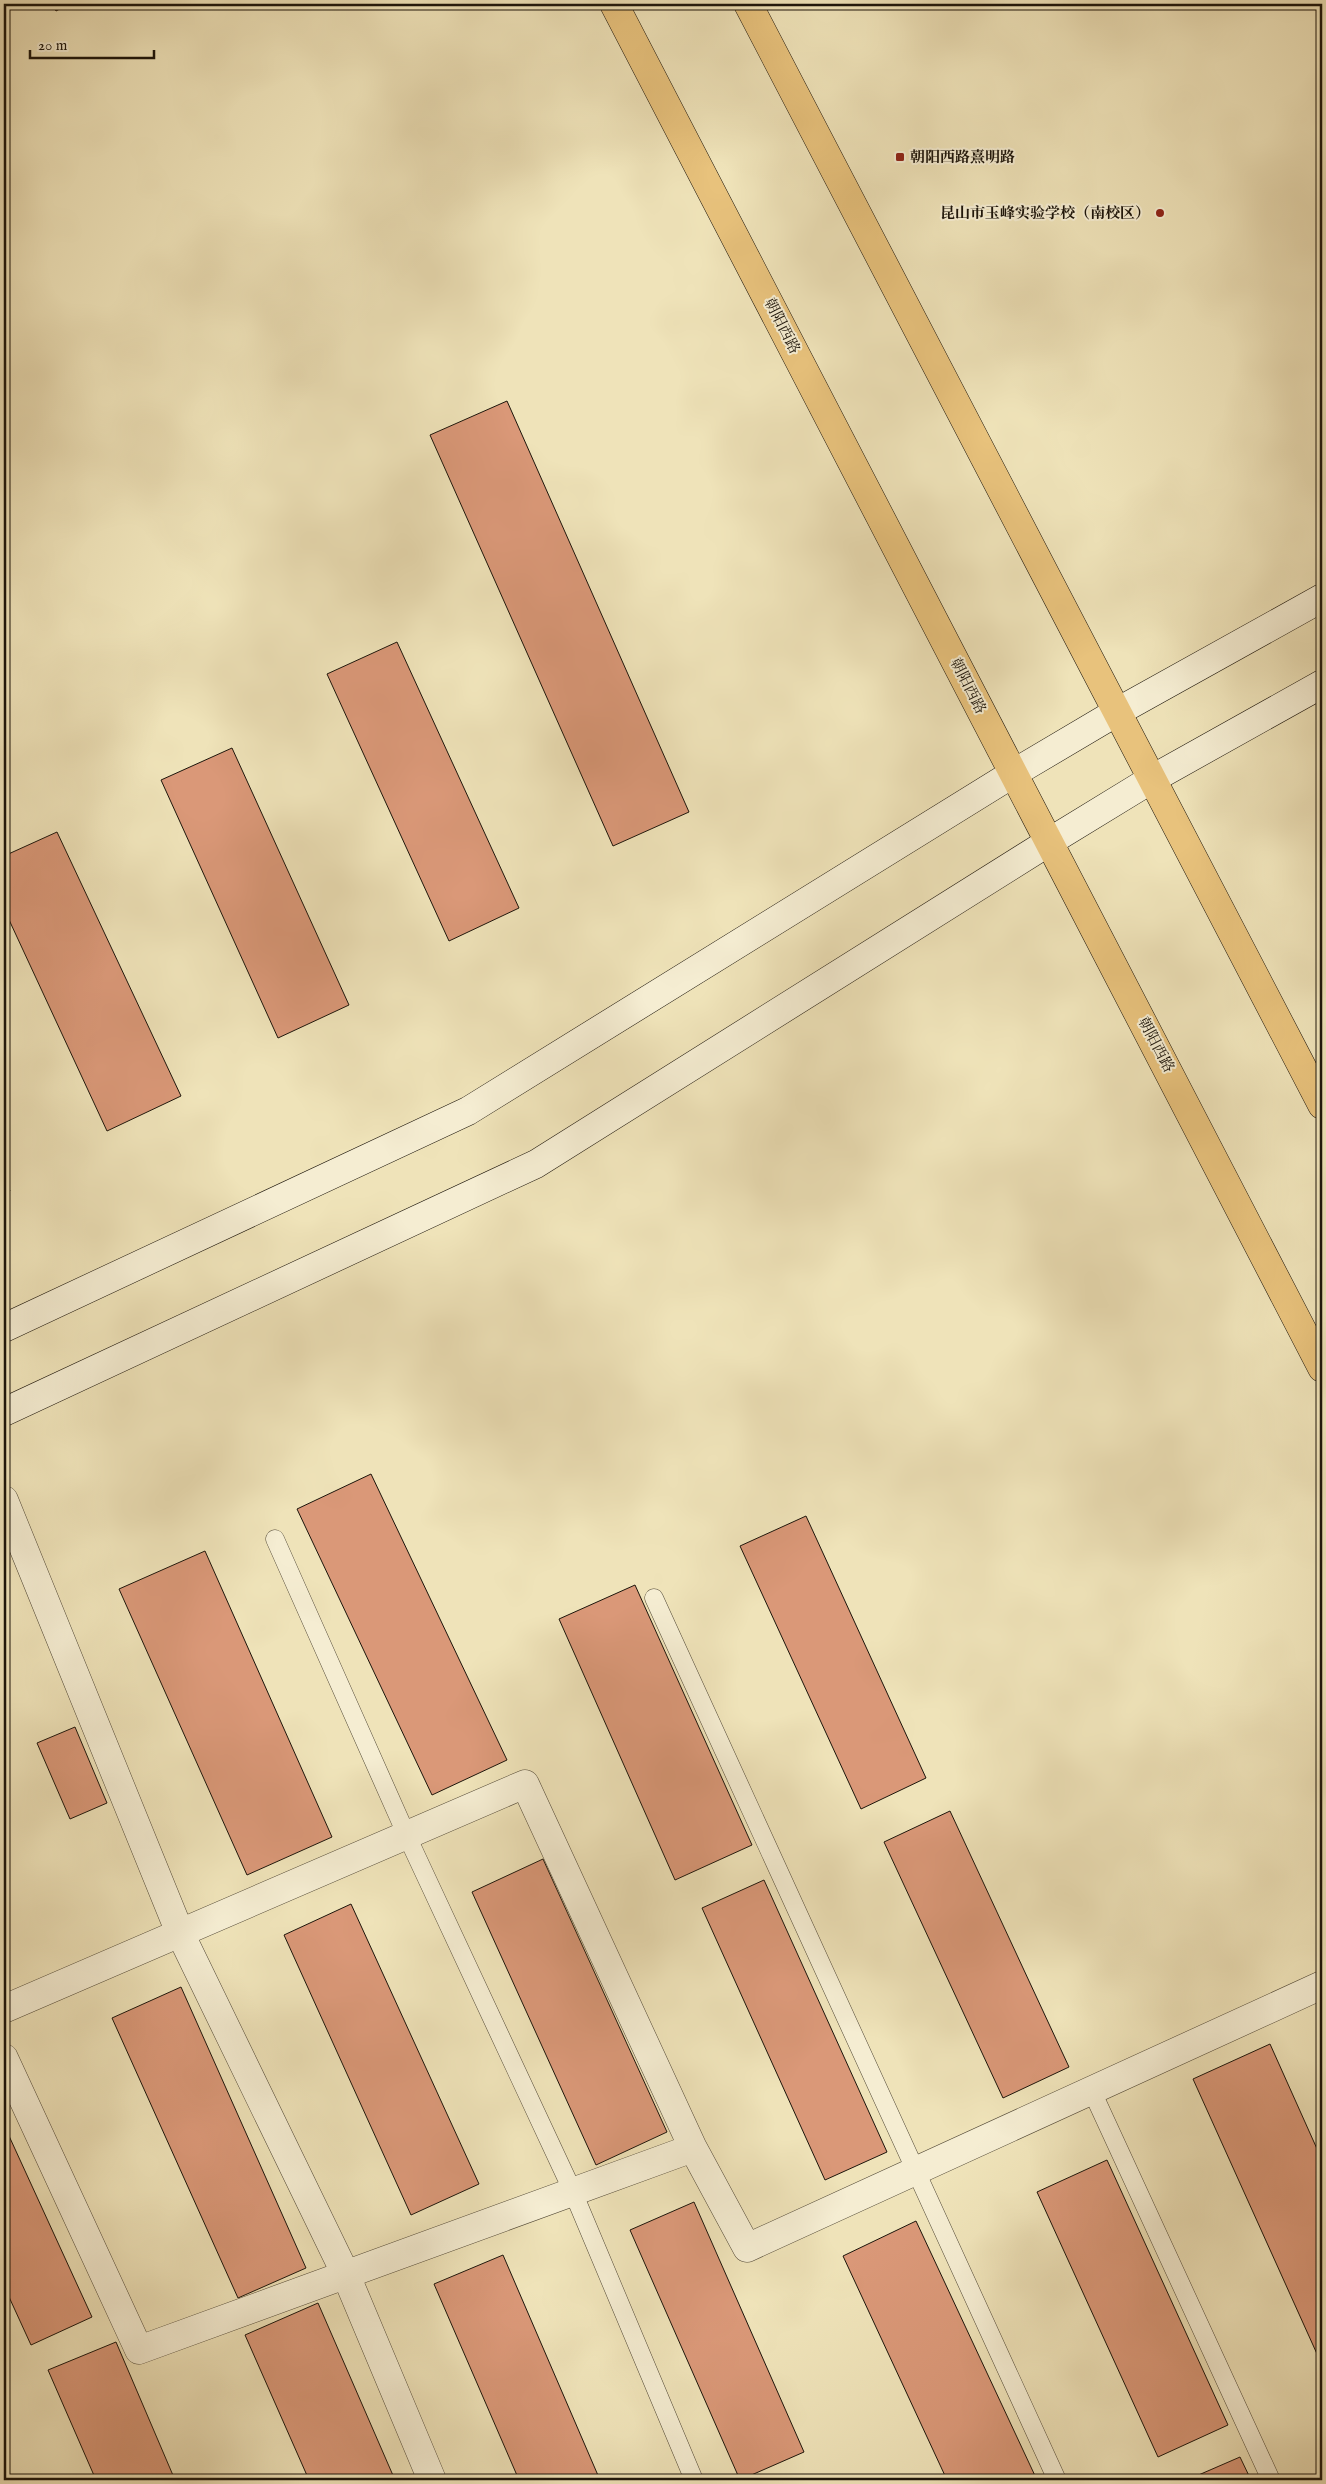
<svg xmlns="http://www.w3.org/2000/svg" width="1326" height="2484" viewBox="0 0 1326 2484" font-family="'IM FELL English','Noto Serif SC',serif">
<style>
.building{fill:#da9878;stroke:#1c150b}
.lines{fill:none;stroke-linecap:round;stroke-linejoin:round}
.lane-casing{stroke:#514836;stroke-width:19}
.street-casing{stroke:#514836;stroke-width:29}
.secondary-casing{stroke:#1c150b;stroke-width:29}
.primary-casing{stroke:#1c150b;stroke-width:29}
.lane{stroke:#f5edd2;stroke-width:18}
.street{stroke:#f5edd2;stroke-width:28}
.secondary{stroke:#f5edd2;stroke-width:28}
.primary{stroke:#e8c27c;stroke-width:28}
.poi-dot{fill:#8f2418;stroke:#f5edd2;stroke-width:2}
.labels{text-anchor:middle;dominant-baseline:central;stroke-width:4;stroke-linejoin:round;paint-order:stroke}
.poi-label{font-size:15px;font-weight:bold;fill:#1c150b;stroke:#f5edd2;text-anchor:start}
.street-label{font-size:15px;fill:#1c150b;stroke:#f5edd2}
</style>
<rect width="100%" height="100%" fill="#efe3b9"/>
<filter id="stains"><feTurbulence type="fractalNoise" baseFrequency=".004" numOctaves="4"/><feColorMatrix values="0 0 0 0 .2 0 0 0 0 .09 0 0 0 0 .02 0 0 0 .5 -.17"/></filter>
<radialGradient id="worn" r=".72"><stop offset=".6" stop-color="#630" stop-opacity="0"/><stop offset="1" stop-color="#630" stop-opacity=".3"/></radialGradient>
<!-- building -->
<path class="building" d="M52,4H69L56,11Z
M507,401L689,812L613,846L430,435Z
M397,642L519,908L449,941L327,674Z
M232,748L349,1005L278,1038L161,780Z
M57,832L181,1096L107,1131L4,909V856Z
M4,1179L10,1191L4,1194Z
M371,1474L507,1760L432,1795L297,1509Z
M806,1516L926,1778L861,1809L740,1546Z
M205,1551L332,1837L247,1875L119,1589Z
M635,1585L752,1845L675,1880L559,1619Z
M75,1727L107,1803L70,1819L37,1743Z
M950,1811L1069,2067L1003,2098L884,1842Z
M543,1859L667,2132L596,2165L472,1892Z
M764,1880L887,2152L825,2180L702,1908Z
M351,1904L479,2184L411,2215L284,1935Z
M181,1987L306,2268L238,2298L112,2018Z
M1270,2044L1322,2160V2365L1193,2079Z
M4,2125L92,2317L31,2345L4,2286Z
M1107,2160L1228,2425L1158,2457L1037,2192Z
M694,2202L804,2452L740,2480L630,2230Z
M916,2221L1037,2480H947L843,2256Z
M503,2255L600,2480H519L434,2284Z
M318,2303L395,2480H309L245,2335Z
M116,2342L175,2480H96L48,2370Z
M1240,2457L1251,2480H1187Z"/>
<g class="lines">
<defs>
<path id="lane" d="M275,1539L407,1836L573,2192L694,2480
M654,1598L1057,2480
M1091,2089L1271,2480"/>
<path id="street" d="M4,1500L180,1933L346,2275L432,2480
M4,2009L525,1784L693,2148L747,2248L1322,1985
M4,2058L139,2350L693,2148"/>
<path id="secondary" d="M4,1328L468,1111L1014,773L1117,712L1322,598
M4,1412L536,1164L1049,842L1152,779L1322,684"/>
<path id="primary" d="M614,4L1322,1368
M748,4L1322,1105"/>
</defs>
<!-- lane casing -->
<use href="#lane" class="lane-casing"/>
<!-- street casing -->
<use href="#street" class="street-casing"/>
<!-- secondary casing -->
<use href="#secondary" class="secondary-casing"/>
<!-- primary casing -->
<use href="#primary" class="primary-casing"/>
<!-- lane -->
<use href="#lane" class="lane"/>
<!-- street -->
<use href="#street" class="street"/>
<!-- secondary -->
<use href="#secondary" class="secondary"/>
<!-- primary -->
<use href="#primary" class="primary"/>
</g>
<!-- markers -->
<g class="poi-dot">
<rect x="895" y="152" width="10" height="10" rx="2.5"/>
<circle cx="1160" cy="213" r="5"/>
</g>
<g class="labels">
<!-- poi labels -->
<g class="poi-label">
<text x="910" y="157">朝阳西路熹明路</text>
<text x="1150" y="213" text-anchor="end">昆山市玉峰实验学校（南校区）</text>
</g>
<!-- street labels -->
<g class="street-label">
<text transform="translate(782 326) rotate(63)">朝阳西路</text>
<text transform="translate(968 686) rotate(63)">朝阳西路</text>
<text transform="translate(1156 1045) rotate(62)">朝阳西路</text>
</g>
</g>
<!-- margin -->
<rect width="1326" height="2484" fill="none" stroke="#efe3b9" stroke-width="20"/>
<rect x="5" y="5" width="1316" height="2474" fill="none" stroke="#1c150b" stroke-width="2.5"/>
<rect x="10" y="10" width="1306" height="2464" fill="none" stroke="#1c150b"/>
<!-- scale -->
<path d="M30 50v8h124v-8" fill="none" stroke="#1c150b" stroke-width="2.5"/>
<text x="38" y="50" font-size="15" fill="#1c150b" stroke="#f5edd2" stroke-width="4" paint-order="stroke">20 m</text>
<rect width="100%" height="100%" filter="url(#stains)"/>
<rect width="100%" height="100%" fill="url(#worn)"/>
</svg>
